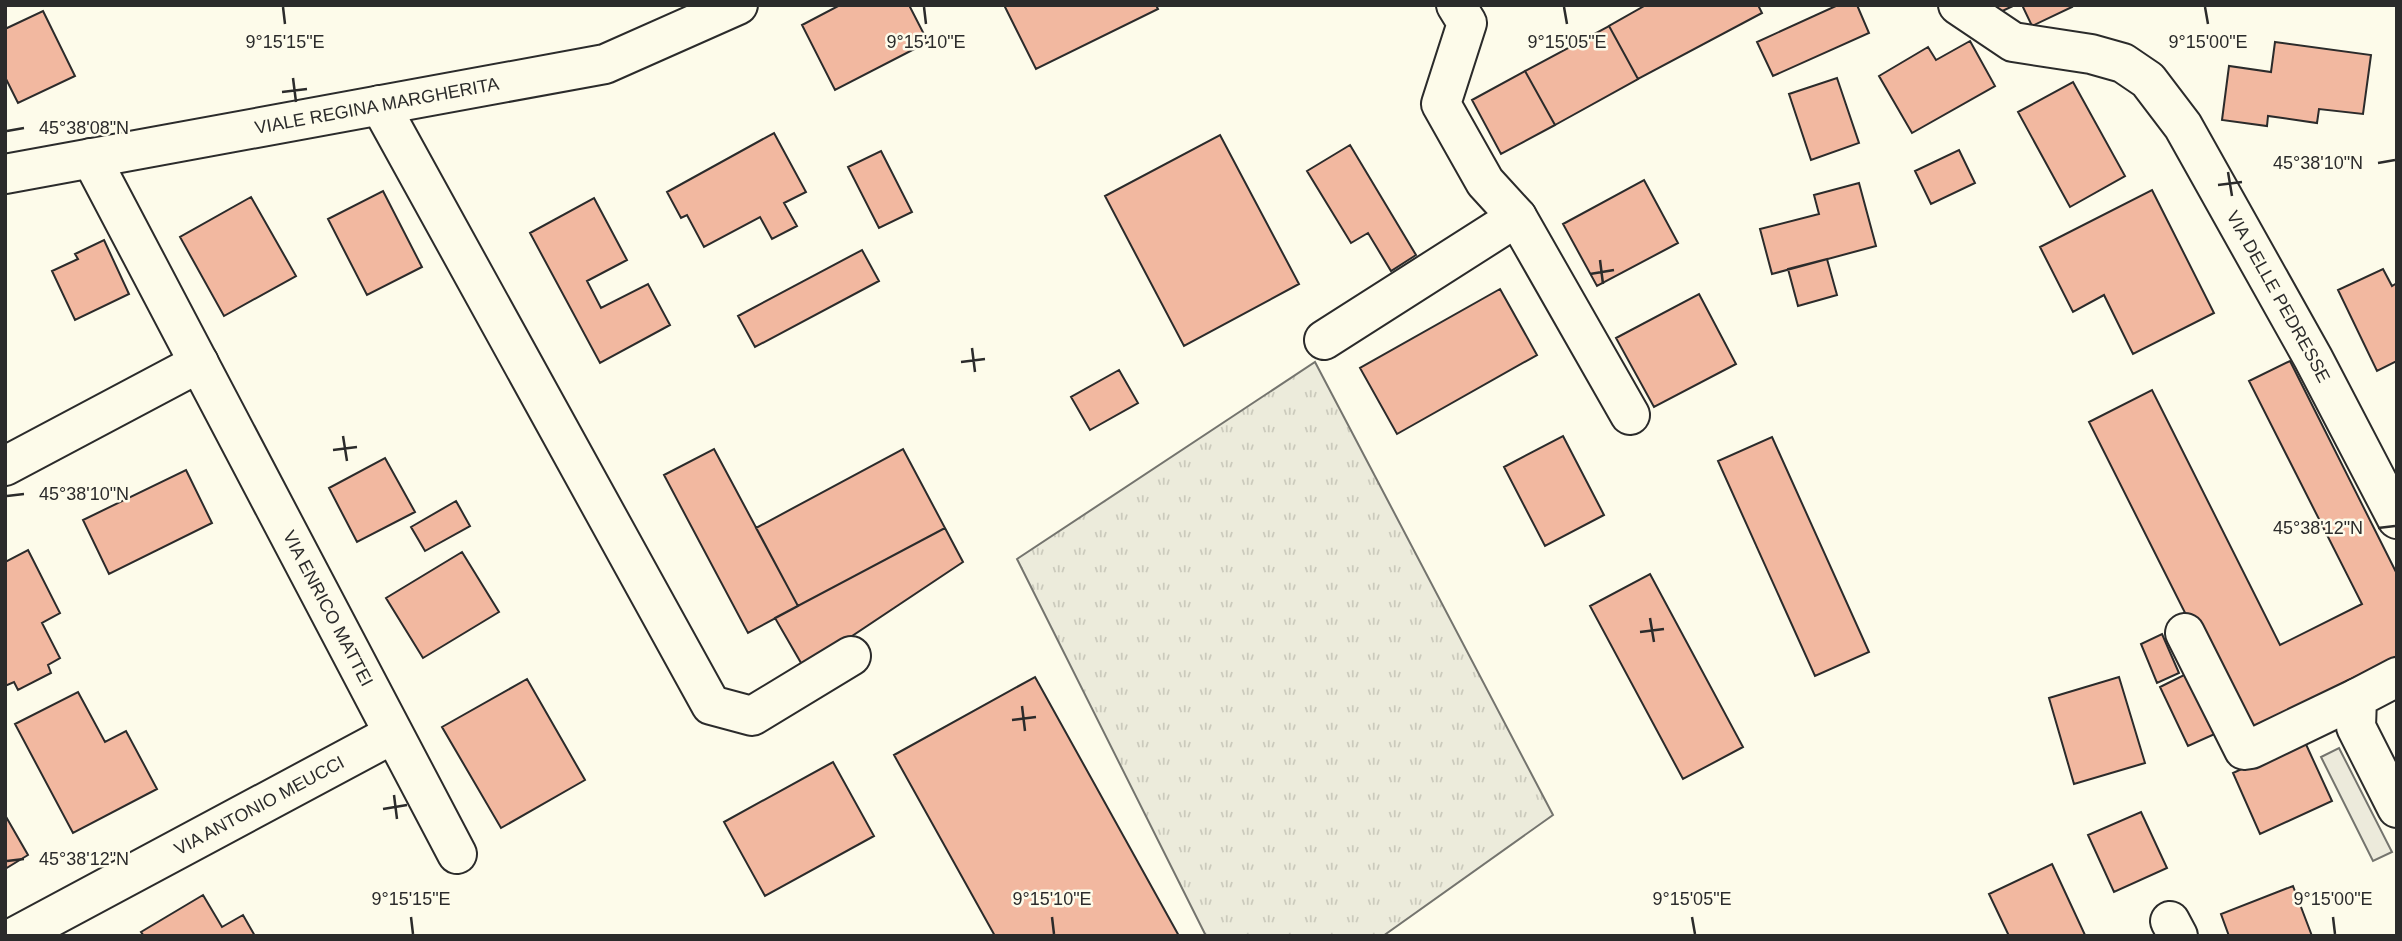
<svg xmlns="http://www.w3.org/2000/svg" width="2402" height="941" viewBox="0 0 2402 941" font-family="Helvetica,sans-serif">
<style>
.grass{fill:url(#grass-tufts);stroke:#74746e;stroke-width:2}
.parking{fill:#eceadb;stroke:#74746e;stroke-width:2}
.building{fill:#f2b8a0;stroke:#2b2b2b;stroke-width:2}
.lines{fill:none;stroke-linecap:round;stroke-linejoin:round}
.minor-casing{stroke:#2b2b2b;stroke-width:42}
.minor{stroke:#fdfbea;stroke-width:38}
.ticks{fill:none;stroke:#2b2b2b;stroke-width:2.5}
.labels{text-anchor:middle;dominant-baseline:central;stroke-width:5;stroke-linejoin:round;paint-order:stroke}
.street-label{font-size:18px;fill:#2b2b2b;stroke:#fdfbea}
.ticks-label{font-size:18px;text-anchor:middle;fill:#2b2b2b;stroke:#fdfbea;stroke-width:5;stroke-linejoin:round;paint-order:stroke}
</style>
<defs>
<pattern id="grass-tufts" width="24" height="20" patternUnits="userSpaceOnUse" patternTransform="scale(1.75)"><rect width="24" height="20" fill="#ecebdb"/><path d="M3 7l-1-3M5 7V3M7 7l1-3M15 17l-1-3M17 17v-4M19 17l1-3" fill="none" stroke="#cbcabc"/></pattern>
</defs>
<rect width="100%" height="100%" fill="#fdfbea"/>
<!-- grass -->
<path class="grass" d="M1315,362L1553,815L1383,936H1206L1017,559Z"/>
<!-- parking -->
<path class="parking" d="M2339,748L2392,852L2373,861L2321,757Z"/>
<!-- building -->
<path class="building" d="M840,5H909L928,42L835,90L802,25Z
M1004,5H1156L1158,9L1036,69Z
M1646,5H1758L1762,13L1638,79L1609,26Z
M1838,5H1857L1869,33L1773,76L1757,42Z
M1989,5H2015L1994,15Z
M2022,5H2071L2072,7L2032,26Z
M43,11L75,76L18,103L5,77V29Z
M1609,26L1638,79L1555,125L1525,71Z
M1970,41L1995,86L1912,133L1879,76L1928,47L1936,60Z
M2275,42L2371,55L2363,114L2319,109L2317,123L2268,116L2267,126L2222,120L2229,66L2271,72Z
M1525,71L1555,125L1501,154L1472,100Z
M1837,78L1859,143L1811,160L1789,94Z
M2073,82L2125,176L2070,207L2018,112Z
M774,133L806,192L784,203L797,226L772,239L760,217L704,247L687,215L681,218L667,192Z
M1220,135L1299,284L1184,346L1105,196Z
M1350,145L1416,255L1391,271L1368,233L1351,243L1307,171Z
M1959,150L1975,183L1931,204L1915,171Z
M881,151L912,212L879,228L848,167Z
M1644,180L1678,243L1597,286L1563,224Z
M1859,183L1876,246L1772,274L1760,229L1819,214L1814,195Z
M2152,190L2214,313L2133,354L2104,295L2073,312L2040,247Z
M383,191L422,267L367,295L328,219Z
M251,197L296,276L224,316L180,237Z
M594,198L627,260L587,281L601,308L648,284L670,325L600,363L530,233Z
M104,240L129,294L75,320L52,271L78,259L75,254Z
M862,250L879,281L755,347L738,316Z
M1827,259L1837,295L1798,306L1788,269Z
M2383,269L2392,286L2397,283V361L2377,371L2338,290Z
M1500,289L1537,355L1397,434L1360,368Z
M1699,294L1736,364L1654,407L1616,338Z
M2290,361L2397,574V656L2245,732L2089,422L2152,390L2280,645L2362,604L2249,381Z
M1119,370L1138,403L1090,430L1071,397Z
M1563,436L1604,515L1545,546L1504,467Z
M1772,437L1869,652L1815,676L1718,461Z
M714,449L798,606L748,633L664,475Z
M903,449L945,528L798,606L756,528Z
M385,458L415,512L357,542L329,488Z
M186,470L212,523L109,574L83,520Z
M456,501L470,526L425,551L411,527Z
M945,528L963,562L804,668L775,618Z
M28,550L60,613L42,623L60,658L48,665L51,673L18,690L14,682L5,686V562Z
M462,552L499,612L423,658L386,598Z
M1650,574L1743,747L1683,779L1590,606Z
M2162,634L2179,673L2157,683L2141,644Z
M2188,673L2217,733L2188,746L2160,687Z
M1035,677L1179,936H995L894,755Z
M2119,677L2145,763L2074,784L2049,698Z
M527,679L585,780L501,828L442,727Z
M78,692L105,742L126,731L157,789L73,833L15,724Z
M2304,740L2332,801L2260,834L2233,773Z
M833,762L874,836L765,896L724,822Z
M2141,812L2167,868L2114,892L2088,835Z
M5,815L28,855L5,869Z
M2052,864L2085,935L2009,936L1989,894Z
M2293,886L2312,936H2229L2221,914Z
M203,895L222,927L243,915L255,936H144L141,932Z"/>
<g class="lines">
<defs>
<g id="minor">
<path id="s1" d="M1958,5L2013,42L2091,54L2123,63L2148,80L2183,126L2313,358L2397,519"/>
<path d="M380,105L711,705L752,716L851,656"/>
<path id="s2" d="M91,158L457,854"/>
<path id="s3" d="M5,174L605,64L738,5"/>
<path d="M1517,217L1630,415"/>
<path d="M1324,340L1517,217L1485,182L1441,104L1467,23L1456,5"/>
<path d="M5,466L199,363"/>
<path d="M2185,633L2244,750L2251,749L2357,698"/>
<path d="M2397,677L2357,698L2356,727L2397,808"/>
<path d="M2170,921L2178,936"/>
<path id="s4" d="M16,936L393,734"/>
</g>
</defs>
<!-- minor casing -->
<use href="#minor" class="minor-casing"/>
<!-- minor -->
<use href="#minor" class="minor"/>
</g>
<!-- ticks -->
<path class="ticks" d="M283,7L285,24M924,7L926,24M1564,7L1567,24M2205,7L2208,24M293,78L296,102M282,92L307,89M7,131L24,128M2378,163L2395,160M2228,172L2232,196M2218,185L2242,182M1600,260L1603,284M1590,274L1614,270M972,348L975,372M961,362L985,359M343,436L347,461M333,450L357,447M7,496L24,494M2378,528L2395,526M1650,618L1654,642M1640,632L1664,629M1022,706L1025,731M1012,720L1036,717M394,795L397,819M383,809L407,805M7,861L24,859M411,917L413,934M1052,917L1054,934M1692,917L1695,934M2333,917L2335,934"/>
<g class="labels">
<!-- street labels -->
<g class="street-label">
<text stroke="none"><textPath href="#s3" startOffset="378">VIALE REGINA MARGHERITA</textPath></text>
<text stroke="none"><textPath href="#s1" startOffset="462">VIA DELLE PEDRESSE</textPath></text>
<text stroke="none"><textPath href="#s2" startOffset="509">VIA ENRICO MATTEI</textPath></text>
<text stroke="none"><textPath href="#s4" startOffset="276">VIA ANTONIO MEUCCI</textPath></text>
</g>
</g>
<g class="ticks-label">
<text x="285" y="48">9°15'15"E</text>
<text x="926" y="48">9°15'10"E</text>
<text x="1567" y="48">9°15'05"E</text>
<text x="2208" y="48">9°15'00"E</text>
<text x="84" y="134">45°38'08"N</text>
<text x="2318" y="169">45°38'10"N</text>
<text x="84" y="500">45°38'10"N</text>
<text x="2318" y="534">45°38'12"N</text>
<text x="84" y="865">45°38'12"N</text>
<text x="411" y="905">9°15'15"E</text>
<text x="1052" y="905">9°15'10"E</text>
<text x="1692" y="905">9°15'05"E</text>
<text x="2333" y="905">9°15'00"E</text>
</g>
<!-- border -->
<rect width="2402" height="941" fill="none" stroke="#2b2b2b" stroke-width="14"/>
</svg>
